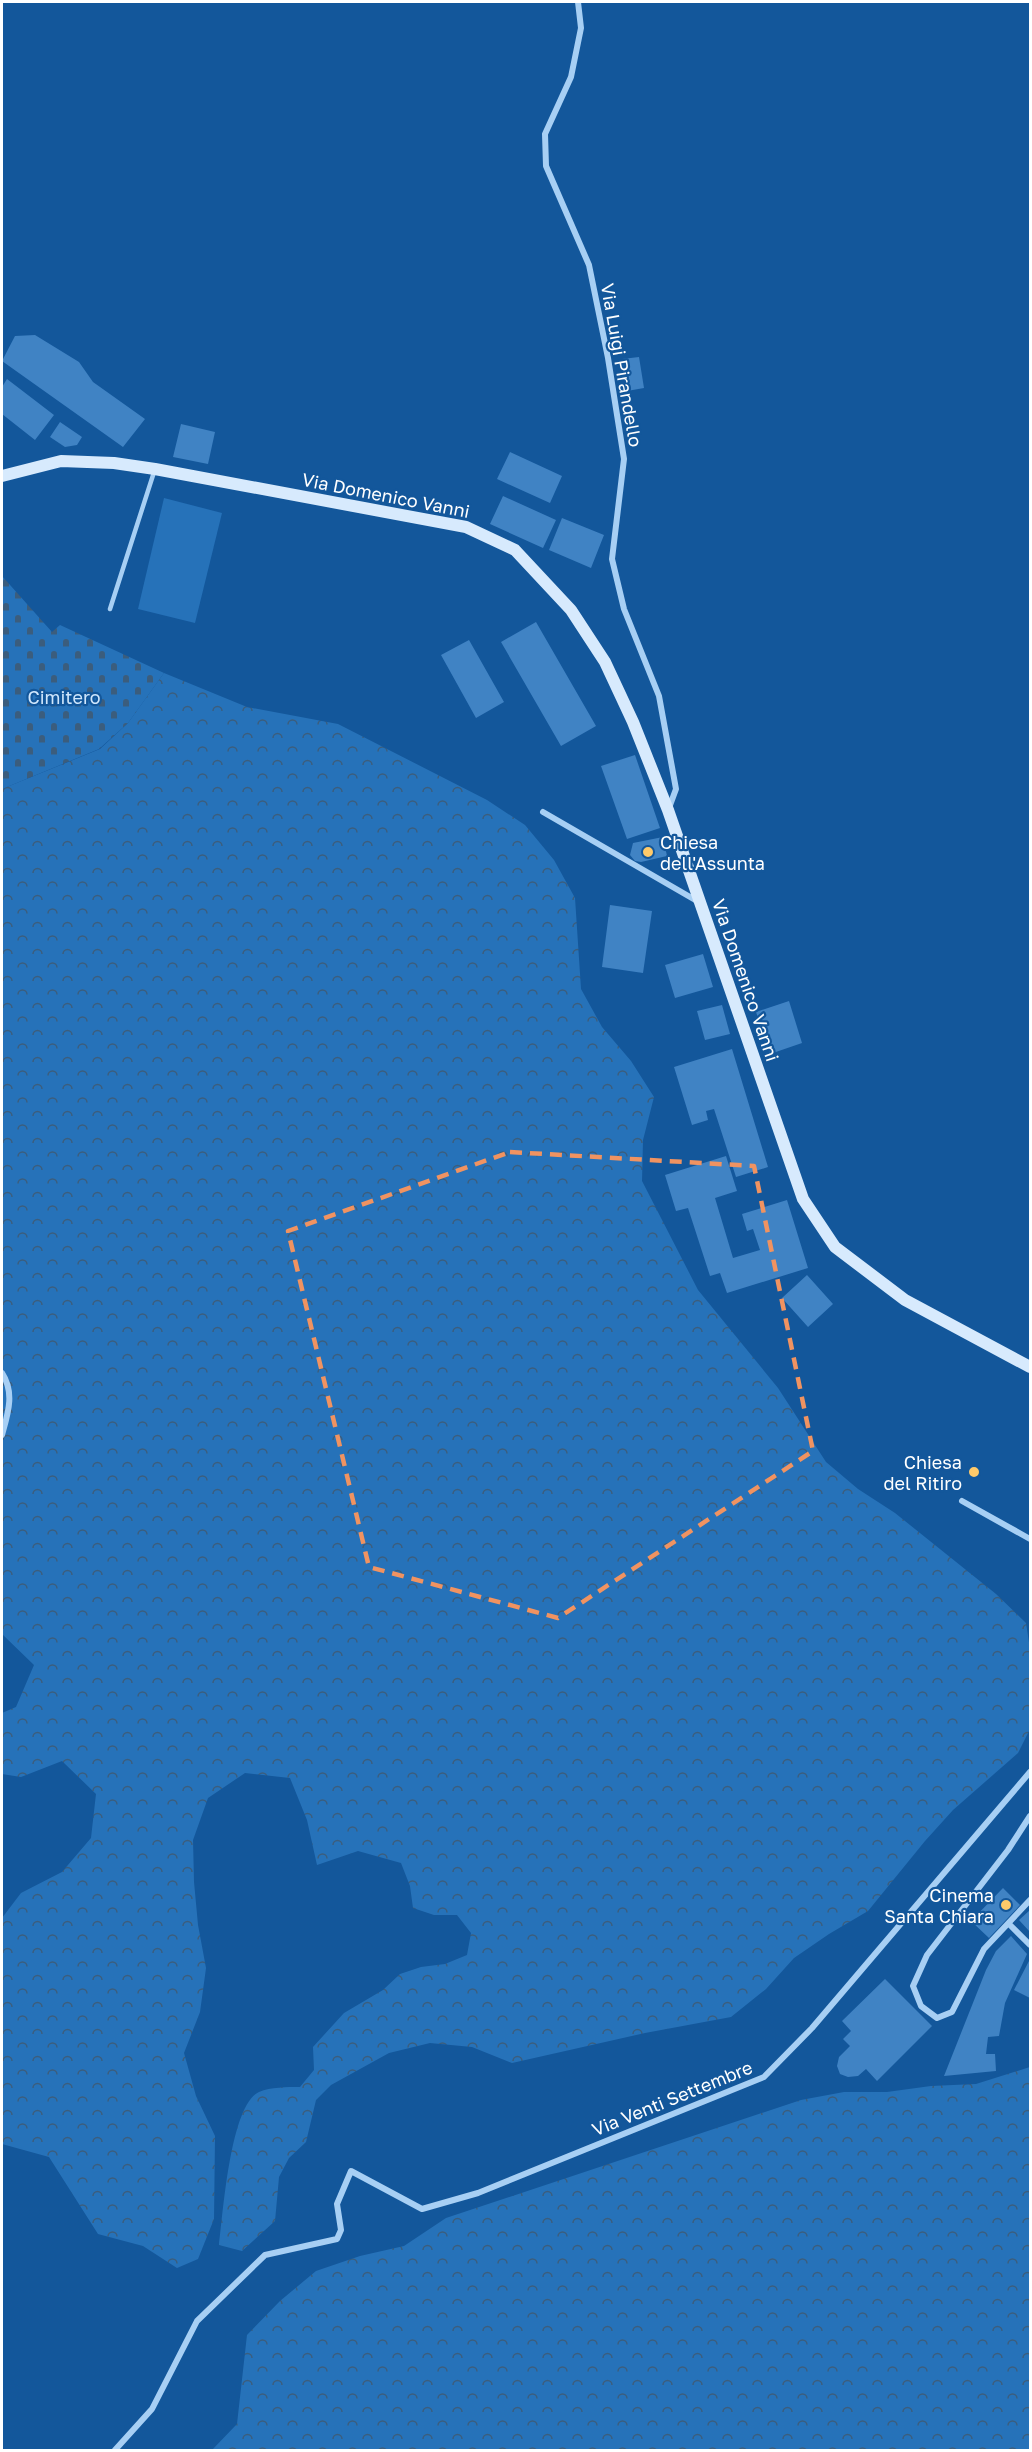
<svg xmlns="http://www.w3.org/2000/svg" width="1032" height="2452" viewBox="0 0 1032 2452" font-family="'Golos Text',sans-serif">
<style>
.forest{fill:url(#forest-crowns)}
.cemetery{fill:url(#cemetery-stones)}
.pitch{fill:#2672b9}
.building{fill:#4083c4}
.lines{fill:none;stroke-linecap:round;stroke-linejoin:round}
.service{stroke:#a7cff4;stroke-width:4.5}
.minor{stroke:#a7cff4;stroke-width:6}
.secondary{stroke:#d7eafd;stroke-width:12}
.marked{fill:none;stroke:#f09361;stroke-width:4.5;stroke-dasharray:12 8;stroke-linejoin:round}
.poi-dot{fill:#ffca6a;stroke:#13579b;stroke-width:2}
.labels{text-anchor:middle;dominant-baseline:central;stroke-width:4.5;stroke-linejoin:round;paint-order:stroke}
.street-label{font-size:18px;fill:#fff;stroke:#13579b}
.park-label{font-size:18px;fill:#d0e7fd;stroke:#13579b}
.poi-label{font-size:18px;fill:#fff;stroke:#13579b;text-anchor:end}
</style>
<defs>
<pattern id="forest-crowns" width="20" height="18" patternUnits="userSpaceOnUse" patternTransform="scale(1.5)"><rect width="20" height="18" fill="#2672b9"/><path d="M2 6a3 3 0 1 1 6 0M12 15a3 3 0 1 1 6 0" fill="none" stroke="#3b5d7d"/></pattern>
<pattern id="cemetery-stones" width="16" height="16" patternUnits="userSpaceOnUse" patternTransform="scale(1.5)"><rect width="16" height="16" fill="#2672b9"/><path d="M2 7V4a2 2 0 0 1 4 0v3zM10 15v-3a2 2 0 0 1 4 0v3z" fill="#3b5d7d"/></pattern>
</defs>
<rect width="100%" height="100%" fill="#13579b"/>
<!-- forest -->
<path class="forest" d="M164,673L247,707L338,724L487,800L525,825L554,860L575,898L581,989L602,1027L631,1061L654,1097L643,1140L642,1181L698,1290L778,1388L826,1462L858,1489L895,1513L996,1594L1026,1623L1030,1649V1729L1018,1753L953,1810L925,1841L868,1911L829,1934L794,1958L766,1989L731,2017L645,2033L512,2063L472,2047L430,2043L389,2053L331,2085L316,2100L306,2142L289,2158L279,2177L275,2221L242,2251L219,2245C223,2215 230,2105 259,2092C271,2087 287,2087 300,2087L314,2070L313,2047L344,2013L383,1990L400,1974L421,1967L445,1964L467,1955L471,1933L457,1915H434L413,1908L410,1886L401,1863L358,1851L317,1865L307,1820L290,1778L245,1773L208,1798L193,1840L194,1882L198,1925L206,1968L200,2012L184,2053L196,2096L215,2136L214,2219L198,2259L177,2268L143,2246L98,2234L49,2157L2,2144V1918L21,1893L62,1872L91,1838L96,1794L62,1761L21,1777L2,1774V1713L16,1707L34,1665L2,1634V789L100,749L128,723Z
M1030,2067V2450H212L237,2424L247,2335L280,2301L316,2271L360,2256L404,2246L446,2218L801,2100L844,2092H887L931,2086L976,2084Z"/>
<!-- cemetery -->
<path class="cemetery" d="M2,576L52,632L60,625L164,673L128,723L99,749L2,789Z"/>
<!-- pitch -->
<path class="pitch" d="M164,498L222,513L195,623L138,609Z"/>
<!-- building -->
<path class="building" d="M35,335L79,362L93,382L145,419L123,447L2,361L15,336Z
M639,357L644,388L627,391L622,359Z
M7,379L54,415L35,440L2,414V387Z
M60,422L82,437L77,445L65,447L50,437Z
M181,424L215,432L208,464L173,457Z
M510,452L562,476L550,503L497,479Z
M503,496L556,520L543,548L490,524Z
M562,518L604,535L591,568L549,550Z
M536,622L596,726L561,746L501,642Z
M469,640L504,702L476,718L441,655Z
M635,755L660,828L627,839L601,766Z
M663,837L667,856L641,862L635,861L630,855L633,843Z
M610,905L652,911L643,973L602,967Z
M703,954L713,987L675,998L665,965Z
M789,1001L802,1043L770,1054L756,1012Z
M722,1005L730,1034L705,1040L697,1011Z
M732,1049L768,1167L736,1177L714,1109L706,1111L708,1120L692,1125L674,1067Z
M726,1156L737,1191L715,1198L733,1258L760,1250L753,1229L747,1231L742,1214L787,1200L808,1268L727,1293L720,1273L710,1276L688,1208L676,1211L665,1175Z
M807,1275L833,1304L808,1327L782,1298Z
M1003,1888L1020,1905L989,1938L971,1921Z
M1030,1910V1932L1019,1920Z
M1011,1936L1027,1954L1005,2003L999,2036L988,2037L986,2054H995L996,2071L944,2076L986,1970L996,1951Z
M1030,1959V1998L1014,1990Z
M885,1979L932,2026L877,2081L866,2069L858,2076L848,2077L840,2074L837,2066L839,2057L850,2046L843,2039L851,2031L842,2021Z"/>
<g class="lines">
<!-- service -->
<path class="service" d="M110,609L155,469"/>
<!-- minor -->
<path class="minor" d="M578,2L581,28L571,77L545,134L546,166L589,265L608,358L624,459L612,559L624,609L659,696L676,789L669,808
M543,812L697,901
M2,1373C15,1393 8,1413 2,1435
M962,1501L1030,1539
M1030,1816L1008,1850L927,1955L913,1986L921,2006L937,2018L952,2012L984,1949L1030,1900
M1009,1924L1030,1945
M115,2450L152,2409L197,2321L265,2255L337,2239L341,2230L337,2204L351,2171L422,2209L478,2193L764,2077L812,2028L1030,1772"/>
<!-- secondary -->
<path class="secondary" d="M2,476L61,461L114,463L155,469L466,527L515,550L571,610L605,662L633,722L668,810L803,1199L835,1247L905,1300L1030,1367"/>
</g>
<!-- marked area -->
<path class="marked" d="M510,1152L754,1166L813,1451L558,1618L369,1567L288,1231Z"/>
<!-- markers -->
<g class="poi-dot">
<circle cx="648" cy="852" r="6"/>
<circle cx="974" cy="1472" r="6"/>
<circle cx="1006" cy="1905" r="6"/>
</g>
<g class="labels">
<!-- street labels -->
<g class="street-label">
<text transform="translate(622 365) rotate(80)">Via Luigi Pirandello</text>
<text transform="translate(386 495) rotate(11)">Via Domenico Vanni</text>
<text transform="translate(746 980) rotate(71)">Via Domenico Vanni</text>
<text transform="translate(672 2098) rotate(-22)">Via Venti Settembre</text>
</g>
<!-- park labels -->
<g class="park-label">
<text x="64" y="697">Cimitero</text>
</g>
<!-- poi labels -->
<g class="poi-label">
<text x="660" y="842" text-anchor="start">Chiesa<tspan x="660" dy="21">dell'Assunta</tspan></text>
<text x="962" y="1462">Chiesa<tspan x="962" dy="21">del Ritiro</tspan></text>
<text x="994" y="1895">Cinema<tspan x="994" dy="21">Santa Chiara</tspan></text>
</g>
</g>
<!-- border -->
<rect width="1032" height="2452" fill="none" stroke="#ffffff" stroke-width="6"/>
</svg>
